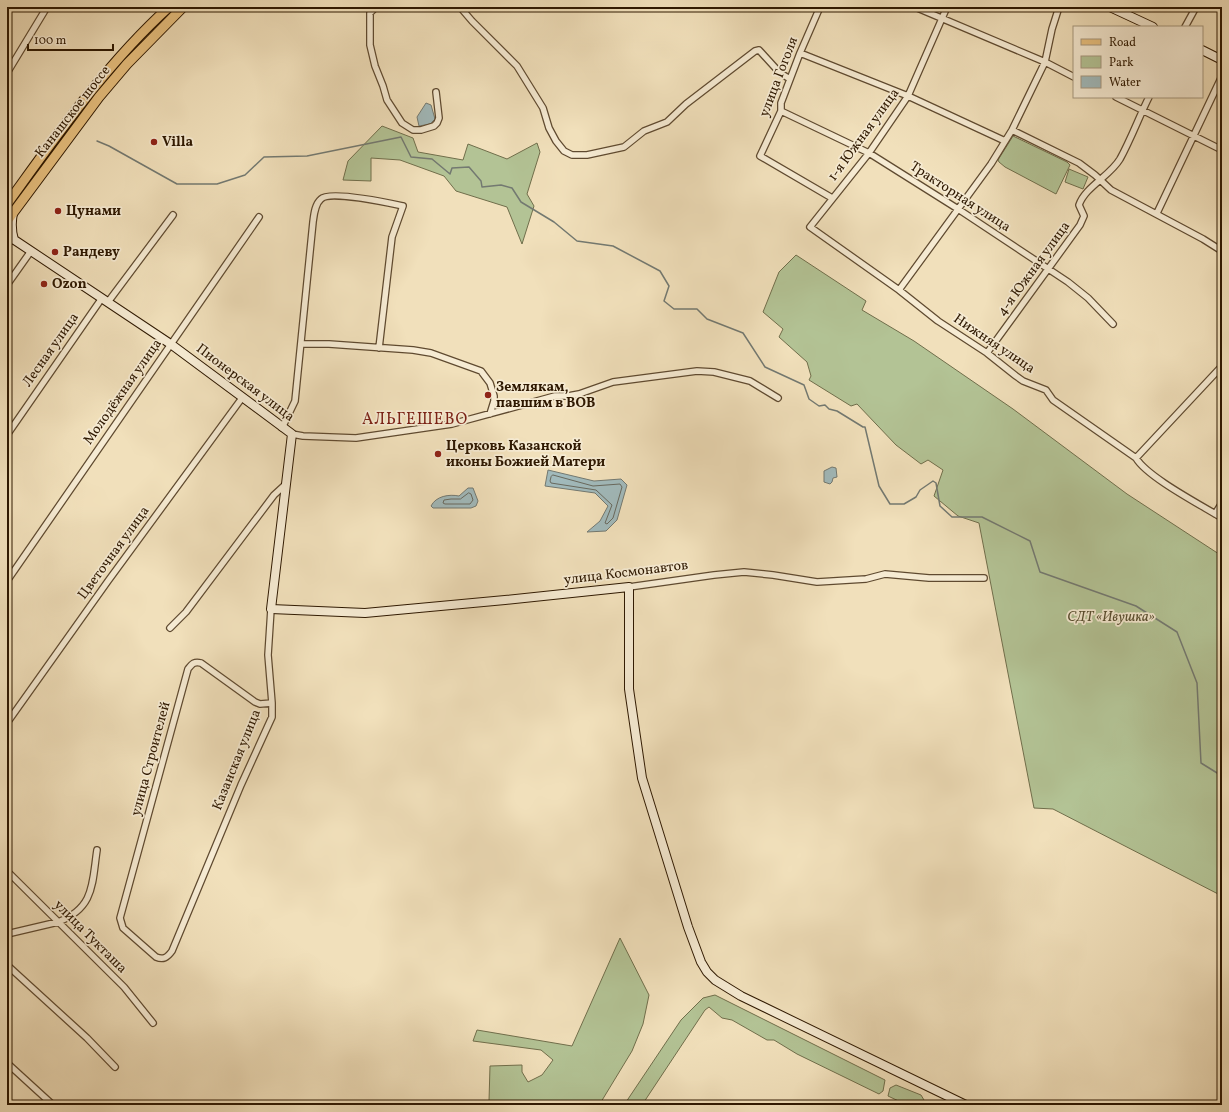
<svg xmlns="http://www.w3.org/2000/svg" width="1229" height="1112" viewBox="0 0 1229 1112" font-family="Vollkorn,serif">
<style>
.green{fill:#b3c395;stroke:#706e4b}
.water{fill:#a1babc;stroke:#737971}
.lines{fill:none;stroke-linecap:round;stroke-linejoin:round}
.shore{stroke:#68695e;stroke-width:1}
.stream{stroke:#737971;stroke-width:1.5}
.street-casing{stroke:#5f4a30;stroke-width:8}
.secondary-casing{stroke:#2e1801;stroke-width:10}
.primary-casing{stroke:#2e1801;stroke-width:11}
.street{stroke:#f6ebd3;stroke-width:5.5}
.secondary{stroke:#f6ebd3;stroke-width:8}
.primary{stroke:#e8c07e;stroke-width:9}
.poi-dot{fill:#8f2418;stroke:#f6ebd3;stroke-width:1.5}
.labels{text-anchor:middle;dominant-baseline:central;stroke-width:3.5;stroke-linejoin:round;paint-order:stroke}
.street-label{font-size:14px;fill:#2e1801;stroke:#f6ebd3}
.poi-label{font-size:14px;font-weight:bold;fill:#2e1801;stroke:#f6ebd3;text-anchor:start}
.park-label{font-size:14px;font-style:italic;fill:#564b2d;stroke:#f6ebd3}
.quarter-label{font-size:16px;letter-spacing:1px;fill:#7a1f14;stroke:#f6ebd3}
</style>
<rect width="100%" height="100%" fill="#f1e0bb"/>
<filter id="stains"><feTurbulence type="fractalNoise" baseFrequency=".005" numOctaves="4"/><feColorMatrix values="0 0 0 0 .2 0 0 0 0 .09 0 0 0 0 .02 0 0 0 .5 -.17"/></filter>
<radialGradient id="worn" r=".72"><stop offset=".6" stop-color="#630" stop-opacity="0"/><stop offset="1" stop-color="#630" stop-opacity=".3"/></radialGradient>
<!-- green -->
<path class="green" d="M382,126L413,138L418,152L463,160L468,144L507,159L537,143L540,152L527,194L534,206L522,244L507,207L456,191L444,176L400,160L371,158V181L343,180L348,161Z
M1013,136L1067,162L1070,165L1056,194L1005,167L999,162L998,160Z
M1069,169L1088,177L1083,189L1065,182Z
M796,255L866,301L862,310L914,341L1013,409L1127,494L1222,556V896L1053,809L1034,808L979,523L958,516L934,496L943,470L928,460L921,464L896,445L857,404L851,406L809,380L811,376L807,362L779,337L783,329L763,312L779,272Z
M620,938L649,995L643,1024L632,1051L601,1102L596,1105H492L489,1101L490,1066L522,1065V1072L528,1082L542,1075L553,1060L541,1050L473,1041L477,1030L572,1046Z
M715,995L885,1080L883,1091L879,1094L797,1054L774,1040H767L732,1020L722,1018L709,1007L705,1010L642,1105H624L681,1020L703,998Z
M896,1085L921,1095L927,1105H907L888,1096L890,1088Z"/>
<!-- water -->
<path class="water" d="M426,103L431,105L435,119L430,124L419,126L417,117Z
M832,467L836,468L837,477L833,478L832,482L830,484L824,482V471Z
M548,470L594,481L621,479L627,485L617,520L606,531L587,532L600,521L608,506L595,493L545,486Z
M468,488H473L478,501L476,506L471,508H433L431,506C436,496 449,494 459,496Z"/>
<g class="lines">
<!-- shore -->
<path class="shore" d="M553,475L593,486L620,484L622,487L613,518L607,524L605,523L612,505L596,490L551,483L550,481L551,477Z
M469,493L471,494L473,500L470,504H445L443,503L444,500L451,499H460Z"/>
<!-- stream -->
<path class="stream" d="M97,141L109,146L177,184H217L245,175L264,157L307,156L401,137L411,157L432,159L450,174L452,168L469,167L481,181L482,187L501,185L512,188L521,202L554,222L577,241L613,246L660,271L669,286L664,301L674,309H697L707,319L743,333L765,367L804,385L809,399L819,406L825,405L829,409L837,411L863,427H865L879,486L890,504H904L916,497L920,490L933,481L936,483L940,506L952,517H982L1030,541L1040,572L1136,606L1177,632L1197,683L1201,763L1222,776"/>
<defs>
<path id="street" d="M376,7L370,13V45L375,66L383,86L387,100L402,123L413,130H421L434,126L437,123L439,118L436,92
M460,7L472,21L517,66L543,108L549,128L556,141L564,151L572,155H587L624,147L644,131L667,122L686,104L755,51L759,50L780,73L790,79
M820,7L800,53L781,103V111L760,156L832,198
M915,7L1045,62L1074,77
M947,7L908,96L869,153L810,227L899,290L938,321L987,353L1016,376L1023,381L1046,390L1053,400L1136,458C1147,477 1201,505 1222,518
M1185,27L1196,7
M800,53L908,96L1005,141
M7,73L47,7
M1116,97L1222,150
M781,111L869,153L958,209L1068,282L1088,298L1113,324
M1012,130L1079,163L1095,175L1111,190L1203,239L1222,251
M1157,213L1222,76
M7,285L31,251
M899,290L991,164L1012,130L1045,62L1052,29L1059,7
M108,302L173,215
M301,344H329L413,350L431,353L481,371L490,383L494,396V401L490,414
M987,353L1080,225L1084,216L1079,205C1085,187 1110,176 1120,159C1131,139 1139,117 1149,97
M282,428L295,401L313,222C314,214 315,204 321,199C329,190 389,203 403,206L392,237L379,348
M292,434L303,436L356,438L452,424L555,396H568L579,394L613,382L697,371L714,372L750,381L778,398
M7,435L102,298
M1136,458L1222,366
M1215,514L1222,503
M7,581L259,217
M629,587L714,575L744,572L773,575L817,582L866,579L885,574L929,578H984
M271,609L268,655L272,703V717L241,785L172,951C167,958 163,960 156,957L123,928L120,918L188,669C192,664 194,661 201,663L255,702L260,704L272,703
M170,628L186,612L274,495L286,484
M7,723L108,581L242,398
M7,871L124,987L153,1023
M7,934L58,922C95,908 92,883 97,850
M7,965L87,1038L115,1067
M7,1063L53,1105"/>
<path id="secondary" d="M1110,7L1153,27
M1202,50L1222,60
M13,213C11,223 11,230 14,240
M7,235L172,345L292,434L271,609L365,613L505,600L629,587V689L642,778L688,927L701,962L707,972L715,980L741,996L966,1105"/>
<path id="primary" d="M7,204C57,135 106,64 169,7
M7,221L99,97L127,64L183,7"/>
</defs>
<!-- street casing -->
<use href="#street" class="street-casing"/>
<!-- secondary casing -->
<use href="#secondary" class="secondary-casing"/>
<!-- primary casing -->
<use href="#primary" class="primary-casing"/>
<!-- street -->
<use href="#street" class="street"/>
<!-- secondary -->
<use href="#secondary" class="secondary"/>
<!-- primary -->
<use href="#primary" class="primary"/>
</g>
<!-- markers -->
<g class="poi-dot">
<circle cx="154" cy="142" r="4"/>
<circle cx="58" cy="211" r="4"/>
<circle cx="55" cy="252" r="4"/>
<circle cx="44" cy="284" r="4"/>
<circle cx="488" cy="395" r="4"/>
<circle cx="438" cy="454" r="4"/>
</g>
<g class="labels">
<!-- street labels -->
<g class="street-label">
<text transform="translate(779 77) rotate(-69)">улица Гоголя</text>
<text transform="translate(73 112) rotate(-52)">Канашское шоссе</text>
<text transform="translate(864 135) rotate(-54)">1-я Южная улица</text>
<text transform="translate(960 197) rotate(33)">Тракторная улица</text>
<text transform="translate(1034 269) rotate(-54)">4-я Южная улица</text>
<text transform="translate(994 344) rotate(34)">Нижняя улица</text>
<text transform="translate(51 350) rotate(-55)">Лесная улица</text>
<text transform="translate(245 383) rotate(37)">Пионерская улица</text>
<text transform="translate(123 392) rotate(-55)">Молодёжная улица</text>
<text transform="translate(114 553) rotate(-54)">Цветочная улица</text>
<text transform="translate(626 573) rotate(-7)">улица Космонавтов</text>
<text transform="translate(151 759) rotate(-75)">улица Строителей</text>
<text transform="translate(237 760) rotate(-68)">Казанская улица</text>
<text transform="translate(90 937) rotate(45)">улица Тукташа</text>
</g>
<!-- poi labels -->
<g class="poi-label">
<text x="162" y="142">Villa</text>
<text x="66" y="211">Цунами</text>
<text x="63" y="252">Рандеву</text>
<text x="52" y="284">Ozon</text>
<text x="496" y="387">Землякам,<tspan x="496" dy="16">павшим в ВОВ</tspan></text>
<text x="446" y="446">Церковь Казанской<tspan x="446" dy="16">иконы Божией Матери</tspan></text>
</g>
<!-- park labels -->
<g class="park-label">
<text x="1111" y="617">СДТ «Ивушка»</text>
</g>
<!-- quarter labels -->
<g class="quarter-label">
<text x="415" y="420">АЛЬГЕШЕВО</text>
</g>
</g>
<!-- margin -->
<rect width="1229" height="1112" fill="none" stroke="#f1e0bb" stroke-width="24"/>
<rect x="8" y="8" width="1213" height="1096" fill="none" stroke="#2e1801" stroke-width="2"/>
<rect x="12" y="12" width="1205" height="1088" fill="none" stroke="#2e1801"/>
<!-- legend -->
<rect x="1073" y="26" width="130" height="72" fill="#f6ebd3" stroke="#a6977f"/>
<rect x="1081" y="39" width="20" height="6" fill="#e8c07e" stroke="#a6977f"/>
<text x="1109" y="46" font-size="12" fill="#2e1801">Road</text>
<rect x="1081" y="56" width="20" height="12" fill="#b3c395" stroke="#a6977f"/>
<text x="1109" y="66" font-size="12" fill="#2e1801">Park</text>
<rect x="1081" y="76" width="20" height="12" fill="#a1babc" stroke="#a6977f"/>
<text x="1109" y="86" font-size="12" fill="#2e1801">Water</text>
<!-- scale -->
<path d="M28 44v6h85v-6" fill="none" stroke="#2e1801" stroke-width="2"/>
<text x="34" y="44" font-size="12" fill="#2e1801" stroke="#f6ebd3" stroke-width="3" paint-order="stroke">100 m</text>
<rect width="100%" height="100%" filter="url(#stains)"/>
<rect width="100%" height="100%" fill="url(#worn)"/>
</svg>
